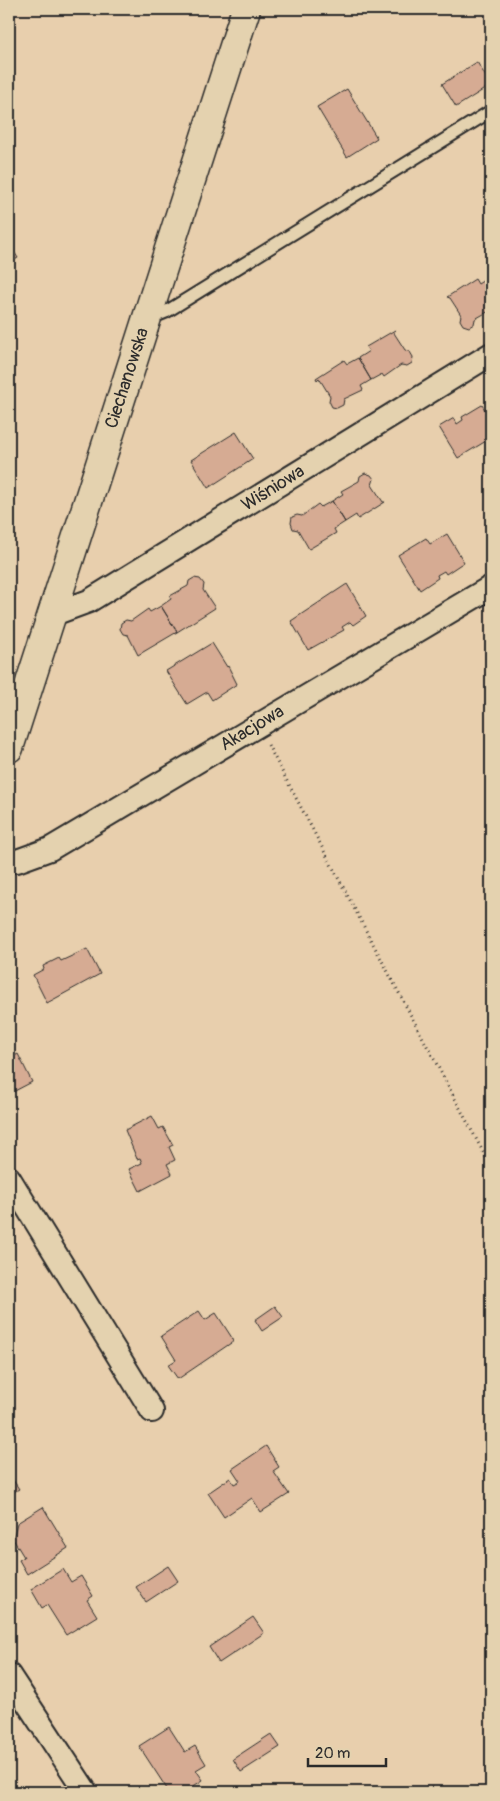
<svg xmlns="http://www.w3.org/2000/svg" width="500" height="1801" viewBox="0 0 500 1801" font-family="Pangolin,sans-serif">
<style>
.building{fill:#d6ab93;stroke:#2b2b2b}
.lines{fill:none;stroke-linecap:round;stroke-linejoin:round}
.service-casing{stroke:#2b2b2b;stroke-width:15}
.minor-casing{stroke:#2b2b2b;stroke-width:26}
.tertiary-casing{stroke:#2b2b2b;stroke-width:31}
.path{stroke:#2b2b2b;stroke-width:3;stroke-dasharray:1 4;stroke-linecap:butt}
.service{stroke:#e4d2af;stroke-width:11}
.minor{stroke:#e4d2af;stroke-width:22}
.tertiary{stroke:#e4d2af;stroke-width:28}
.labels{text-anchor:middle;dominant-baseline:central;stroke-width:4.5;stroke-linejoin:round;paint-order:stroke}
.street-label{font-size:18px;fill:#2b2b2b;stroke:#e4d2af}
</style>
<rect width="100%" height="100%" fill="#e8cfad"/>
<filter id="ink" filterUnits="userSpaceOnUse"><feTurbulence type="fractalNoise" baseFrequency=".02" numOctaves="2"/><feDisplacementMap in="SourceGraphic" scale="10" xChannelSelector="R" yChannelSelector="G"/><feConvolveMatrix kernelMatrix="1 2 1 2 8 2 1 2 1" color-interpolation-filters="sRGB"/></filter>
<g filter="url(#ink)">
<!-- building -->
<path class="building" d="M477,62L491,85L456,107L442,84Z
M347,89L377,138L347,157L317,107Z
M9,244L18,258L9,263Z
M489,277L491,281V310L475,319L474,324L469,327L463,325L460,320L461,315L450,298L447,297L475,279L478,284Z
M395,330L394,333L405,350L410,352L413,357L412,363L407,366L401,365L384,377L382,374L371,380L358,358L369,351L366,347Z
M358,358L371,380L361,386L363,390L344,399L343,405L337,408L332,407L329,401L330,396L319,378L317,380L316,378L344,360L347,364Z
M482,405L491,419V438L458,458L439,427L454,418L457,424L463,420L462,417Z
M236,432L253,459L208,488L191,460Z
M365,473L371,475L374,479L372,485L383,502H385L358,519L356,515L345,522L332,501L343,494L341,491L359,481L360,476Z
M332,501L345,522L334,529L336,533L309,549L298,530L293,529L291,523L292,517L297,515L302,516L318,504L321,507Z
M447,534L464,562L446,574L444,571L437,575L438,578L420,590L398,555L426,538L430,544Z
M194,578L200,579L204,584L203,590L215,608L177,632L161,606L171,599L170,596L188,586L189,581Z
M347,584L366,616L353,625L350,622L342,627L344,630L308,650L291,621Z
M161,606L177,632L138,655L128,635L123,634L120,629L121,623L126,620L131,621L148,609L150,612Z
M212,643L227,667L228,666L237,684L212,700L207,692L187,704L166,671Z
M87,949L100,974L47,1003L33,975L44,969L43,966L59,958L61,961Z
M18,1054L32,1082L9,1094V1059Z
M152,1116L159,1129L163,1127L173,1145L169,1147L175,1160L167,1164L172,1174L140,1191L129,1169L142,1163L140,1158L137,1159L125,1130Z
M275,1306L283,1317L262,1331L255,1320Z
M199,1311L205,1320L216,1313L234,1341L178,1379L168,1365L176,1360L161,1336Z
M266,1446L279,1467L273,1471L289,1494L261,1512L252,1498L224,1517L208,1493L230,1478L234,1484L240,1481L232,1469Z
M9,1474L19,1489L9,1495Z
M43,1507L68,1548L27,1574L19,1560L24,1557L13,1539L17,1523Z
M168,1566L178,1581L146,1602L136,1587Z
M63,1569L71,1582L81,1576L93,1596L87,1600L97,1616L66,1635L47,1605L42,1608L31,1589Z
M253,1617L264,1633L219,1663L209,1647Z
M169,1727L185,1752L195,1746L206,1764L196,1770L203,1780L184,1792H169L139,1746Z
M271,1734L280,1747L241,1772L233,1759Z"/>
<g class="lines">
<defs>
<path id="service" d="M149,319L166,312L491,111"/>
<path id="minor" d="M51,615L89,601L491,354
M9,860L17,861L50,849L491,587
M9,1178L152,1411
M9,1675L86,1792"/>
<path id="tertiary" d="M9,748L246,9"/>
</defs>
<!-- service casing -->
<use href="#service" class="service-casing"/>
<!-- minor casing -->
<use href="#minor" class="minor-casing"/>
<!-- tertiary casing -->
<use href="#tertiary" class="tertiary-casing"/>
<!-- path -->
<path class="path" d="M268,745L491,1167"/>
<!-- service -->
<use href="#service" class="service"/>
<!-- minor -->
<use href="#minor" class="minor"/>
<!-- tertiary -->
<use href="#tertiary" class="tertiary"/>
</g>
</g>
<g class="labels">
<!-- street labels -->
<g class="street-label">
<text transform="translate(127 378) rotate(-72)">Ciechanowska</text>
<text transform="translate(273 488) rotate(-32)">Wiśniowa</text>
<text transform="translate(252 728) rotate(-31)">Akacjowa</text>
</g>
</g>
<!-- margin -->
<rect width="500" height="1801" fill="none" stroke="#e4d2af" stroke-width="30"/>
<rect x="15" y="15" width="470" height="1771" fill="none" stroke="#2b2b2b" stroke-width="2" filter="url(#ink)"/>
<!-- scale -->
<path d="M308 1758v8h78v-8" fill="none" stroke="#2b2b2b" stroke-width="2.5"/>
<text x="315" y="1758" font-size="15" fill="#2b2b2b" stroke="#e4d2af" stroke-width="4" paint-order="stroke">20 m</text>
</svg>
